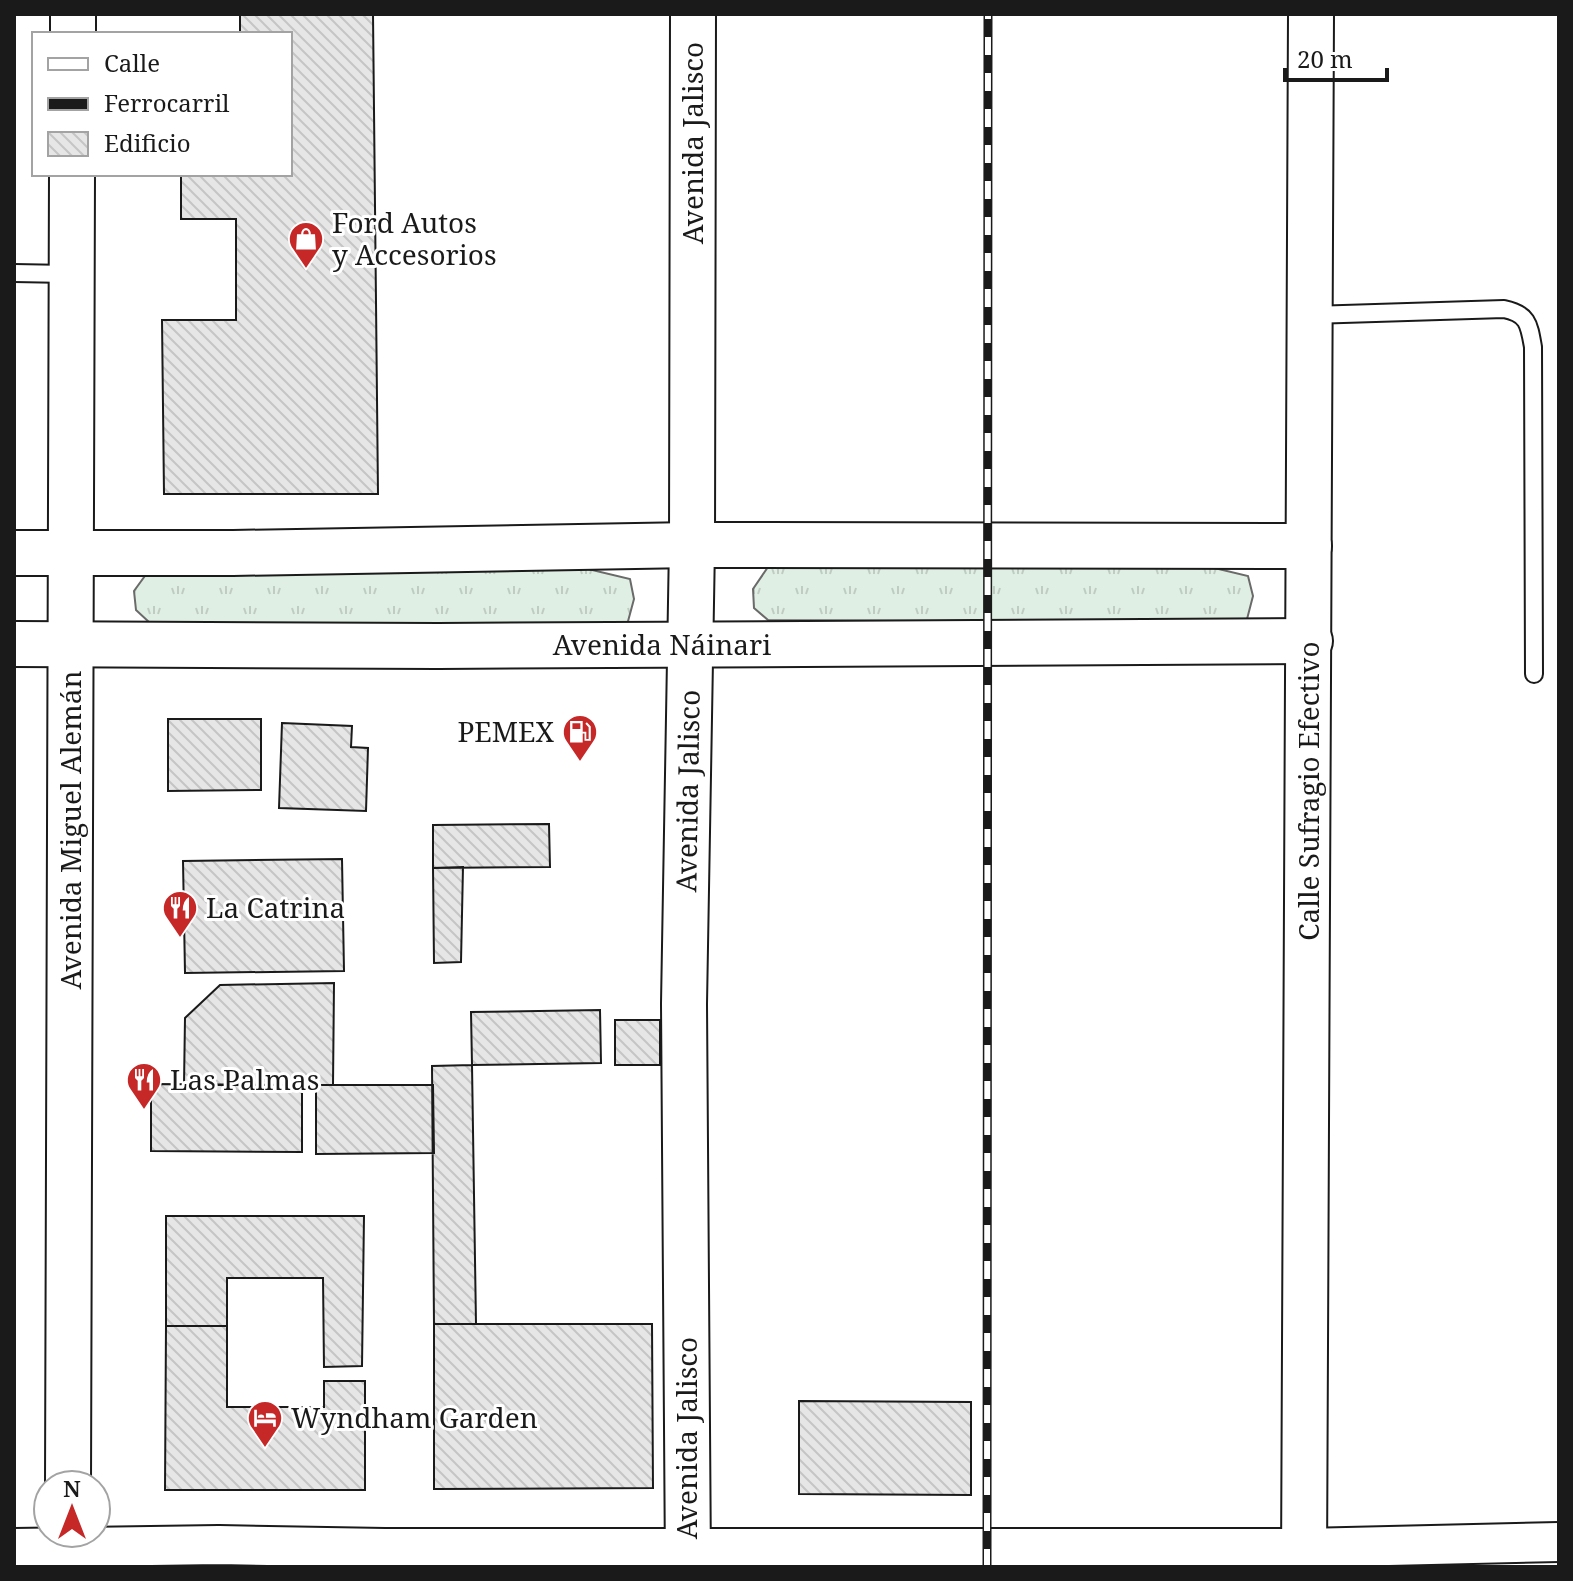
<svg xmlns="http://www.w3.org/2000/svg" width="1573" height="1581" font-family="'Noto Serif',serif">
<defs>
<pattern id="grass-tufts" width="24" height="20" patternUnits="userSpaceOnUse" patternTransform="scale(2)"><rect width="24" height="20" fill="#e0efe3"/><path d="M3 7l-1-3M5 7V3M7 7l1-3M15 17l-1-3M17 17v-4M19 17l1-3" fill="none" stroke="#c0ccc2"/></pattern>
<pattern id="building-back-hatch" width="6" height="6" patternUnits="userSpaceOnUse" patternTransform="scale(2)"><rect width="6" height="6" fill="#e6e6e6"/><path d="M-1 5l2 2M0 0l6 6M5-1l2 2" fill="none" stroke="#c5c5c5"/></pattern>
</defs>
<rect width="100%" height="100%" fill="#fff"/>
<!-- grass -->
<path fill="url(#grass-tufts)" stroke="#6a6a6a" stroke-width="2" d="M1206,566l42,10 5,20 -7,27 -478,-3 -14,-12 -1,-19 15,-22z
M150,569h438l42,10 4,20 -7,26 -477,-2 -14,-13 -2,-19z"/>
<!-- building -->
<path fill="url(#building-back-hatch)" stroke="#1a1a1a" stroke-width="2" d="M240,14h133l5,480h-214l-2,-174h74v-101h-55v-45h109v-140h-50z
M168,719h93v71l-93,1z
M282,723l70,3 -1,21 17,1 -2,63 -87,-3z
M549,824l1,43 -117,1v-43z
M342,859l2,112 -159,2 -2,-112z
M463,867l-2,95 -27,1 -1,-95z
M334,983l-1,102h-149l1,-67 35,-33z
M600,1010l1,53 -129,2 -1,-53z
M615,1020h45v45h-45z
M472,1065l4,259h-42l-2,-258z
M151,1084l151,1v67l-151,-1z
M316,1085h117l1,68 -118,1z
M166,1216h198l-2,150 -38,1 -1,-89h-96v48h-61z
M434,1324h218l1,164 -219,1z
M166,1326h61v81h97v-26h41v109h-200z
M799,1401l172,1v93l-172,-1z"/>
<g fill="none" stroke-linecap="round" stroke-linejoin="round">
<defs>
<path id="service" d="M14,273l54,1
M1311,315l193,-6c24,5 25,15 29,38l1,327"/>
<path id="tertiary" d="M14,1548l205,-3 166,3h919l255,-6"/>
<path id="secondary" d="M14,553h219l459,-8 617,1
M14,644l424,2 872,-5"/>
<path id="primary" d="M688,1567l-4,-563 8,-459 1,-531
M1304,1567l7,-1553"/>
<path id="trunk" d="M73,34v-20
M68,1485l4,-1311
M68,1567v-34"/>
</defs>
<!-- service casing -->
<use href="#service" stroke="#1a1a1a" stroke-width="20"/>
<!-- tertiary casing -->
<use href="#tertiary" stroke="#1a1a1a" stroke-width="42"/>
<!-- secondary casing -->
<use href="#secondary" stroke="#1a1a1a" stroke-width="48"/>
<!-- primary casing -->
<use href="#primary" stroke="#1a1a1a" stroke-width="48"/>
<!-- trunk casing -->
<use href="#trunk" stroke="#1a1a1a" stroke-width="48"/>
<!-- service -->
<use href="#service" stroke="#fff" stroke-width="16"/>
<!-- tertiary -->
<use href="#tertiary" stroke="#fff" stroke-width="38"/>
<!-- secondary -->
<use href="#secondary" stroke="#fff" stroke-width="44"/>
<!-- primary -->
<use href="#primary" stroke="#fff" stroke-width="44"/>
<!-- trunk -->
<use href="#trunk" stroke="#fff" stroke-width="44"/>
<defs>
<path id="rail" d="M987,1567l1,-1553"/>
</defs>
<!-- rail casing -->
<use href="#rail" stroke="#1a1a1a" stroke-width="9"/>
<!-- rail -->
<use href="#rail" stroke="#fff" stroke-width="6" stroke-dasharray="18" stroke-linecap="butt"/>
</g>
<!-- icons -->
<defs>
<symbol id="shop-pin" viewBox="-11 -11 22 30"><path d="M0 17L-7.5 6A9.5 9.5 0 1 1 7.5 6Z" fill="#c62828" stroke="#fff"/><path d="M-5-2.5h2.3a2.7 3.5 0 0 1 5.4 0H5L5.5 6h-11ZM-1.5-2.5h3a1.5 2.3 0 0 0-3 0Z" fill="#fff"/></symbol>
<symbol id="fuel-pin" viewBox="-11 -11 22 30"><path d="M0 17L-7.5 6A9.5 9.5 0 1 1 7.5 6Z" fill="#c62828" stroke="#fff"/><path d="M-5.5-6h7V0h2V4h1.3V-2.5L3-4.5l.8-.8L6-3V5H2.5V1h-1V6h-7ZM-4.2-4.7v3.2H.2V-4.7Z" fill="#fff"/></symbol>
<symbol id="restaurant-pin" viewBox="-11 -11 22 30"><path d="M0 17L-7.5 6A9.5 9.5 0 1 1 7.5 6Z" fill="#c62828" stroke="#fff"/><path d="M-5-6h1v4h1v-4h1v4h1v-4h1v5L-1.5 .5V6h-2V.5L-5-1ZM5-6V6H3V1.5H1.5Q1.5-4 5-6Z" fill="#fff"/></symbol>
<symbol id="hotel-pin" viewBox="-11 -11 22 30"><path d="M0 17L-7.5 6A9.5 9.5 0 1 1 7.5 6Z" fill="#c62828" stroke="#fff"/><path d="M-6-4.5h1.5V1H6V5H4.5V3h-9V5H-6ZM-4 0a1.8 1.8 0 1 1 3.6 0ZM.5 0V-2.5h3Q6-2.5 6 0Z" fill="#fff"/></symbol>
</defs>
<g fill-rule="evenodd">
<use href="#shop-pin" x="286" y="219" width="40" height="54"/>
<use href="#fuel-pin" x="560" y="712" width="40" height="54"/>
<use href="#restaurant-pin" x="160" y="888" width="40" height="54"/>
<use href="#restaurant-pin" x="124" y="1060" width="40" height="54"/>
<use href="#hotel-pin" x="245" y="1398" width="40" height="54"/>
</g>
<g text-anchor="middle" stroke-width="6" stroke-linejoin="round" paint-order="stroke">
<!-- street labels -->
<g font-size="28" fill="#1a1a1a" stroke="#fff">
<text transform="translate(693 143) rotate(-90)" y="10">Avenida Jalisco</text>
<text x="662" y="655">Avenida Náinari</text>
<text transform="translate(688 791) rotate(-89)" y="10">Avenida Jalisco</text>
<text transform="translate(1309 791) rotate(-90)" y="10">Calle Sufragio Efectivo</text>
<text transform="translate(71 830) rotate(-90)" y="10">Avenida Miguel Alemán</text>
<text transform="translate(687 1438) rotate(-90)" y="10">Avenida Jalisco</text>
</g>
<!-- poi labels -->
<g font-size="28" fill="#1a1a1a" stroke="#fff" text-anchor="start">
<text x="332" y="233">Ford Autos<tspan x="332" dy="32">y Accesorios</tspan></text>
<text x="554" y="742" text-anchor="end">PEMEX</text>
<text x="206" y="918">La Catrina</text>
<text x="170" y="1090">Las Palmas</text>
<text x="291" y="1428">Wyndham Garden</text>
</g>
</g>
<!-- border -->
<rect width="1573" height="1581" fill="none" stroke="#1a1a1a" stroke-width="32"/>
<!-- legend -->
<rect x="32" y="32" width="260" height="144" fill="#ffffff" stroke="#a3a3a3" stroke-width="2"/>
<rect x="48" y="58" width="40" height="12" fill="#ffffff" stroke="#a3a3a3" stroke-width="2"/>
<text x="104" y="72" font-size="24" fill="#1a1a1a">Calle</text>
<rect x="48" y="98" width="40" height="12" fill="#1a1a1a" stroke="#a3a3a3" stroke-width="2"/>
<text x="104" y="112" font-size="24" fill="#1a1a1a">Ferrocarril</text>
<rect x="48" y="132" width="40" height="24" fill="url(#building-back-hatch)" stroke="#a3a3a3" stroke-width="2"/>
<text x="104" y="152" font-size="24" fill="#1a1a1a">Edificio</text>
<!-- north arrow -->
<g transform="translate(72 1509)"><circle r="38" fill="#ffffff" stroke="#a3a3a3" stroke-width="2"/>
<path d="M0-6L14 30L0 20L-14 30Z" fill="#c62828"/>
<text y="-12" font-size="22" font-weight="bold" text-anchor="middle" fill="#1a1a1a">N</text>
</g>
<!-- scale -->
<path d="M1285 68v12h102v-12" fill="none" stroke="#1a1a1a" stroke-width="4"/>
<text x="1297" y="68" font-size="24" fill="#1a1a1a" stroke="#ffffff" stroke-width="6" paint-order="stroke">20 m</text>
</svg>
